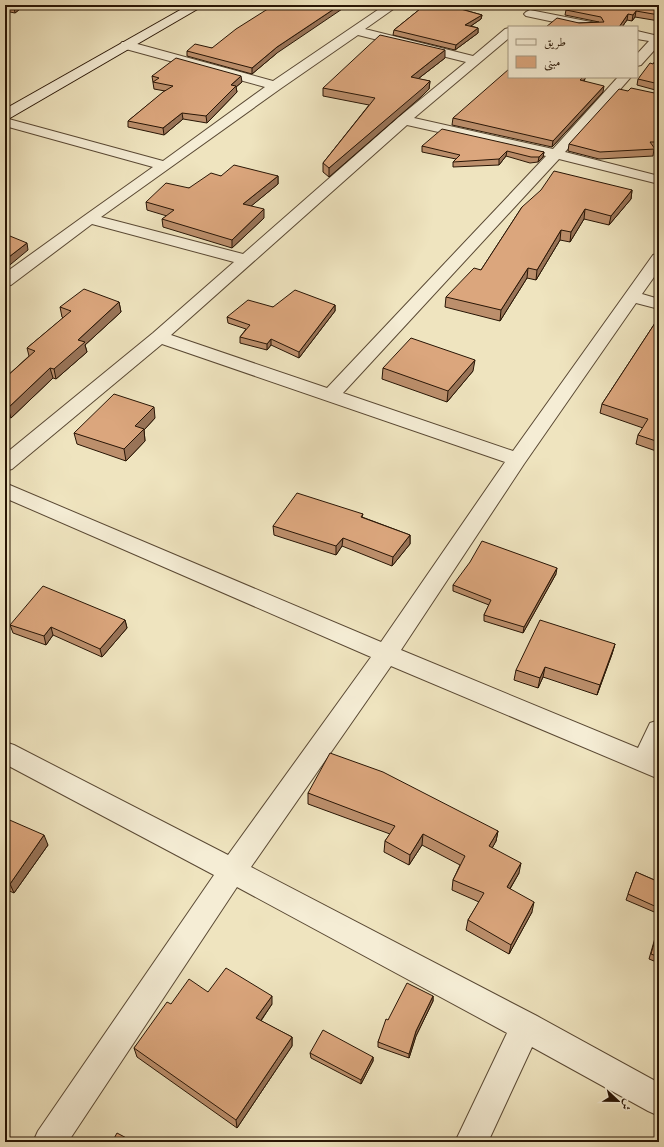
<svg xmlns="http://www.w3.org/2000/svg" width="664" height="1147" font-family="'Libre Caslon Text',Amiri,serif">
<rect width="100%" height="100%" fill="#efe4bf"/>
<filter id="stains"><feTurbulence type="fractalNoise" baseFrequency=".005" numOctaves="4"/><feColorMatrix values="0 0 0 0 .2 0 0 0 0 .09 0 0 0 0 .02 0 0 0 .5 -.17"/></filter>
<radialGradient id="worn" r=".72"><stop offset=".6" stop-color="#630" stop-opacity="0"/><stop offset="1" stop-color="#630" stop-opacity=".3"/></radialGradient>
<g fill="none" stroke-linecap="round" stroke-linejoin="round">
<defs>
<path id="street" d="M385,5h14l-34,24 108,27 32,-27 4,-1v10l-95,80 139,31 65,-72h13l-66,75 94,24v8l-100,-25 -216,234 170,58 140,-196 6,-2v17l-17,24 17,5v10l-23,-6 -112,161 -123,186 237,98 12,-25 9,-3v59l-268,-113 -140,201 286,149 122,67v33l-11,-5 -116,-64 -44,95h-33l52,-109 -270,-146 -169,255h-35l5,-11 176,-256 -209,-111v-22l9,3 214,110 143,-198 -366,-159v-15l376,159 124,-180 -343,-118 -150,125 -7,2v-17l148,-121 81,-71 -142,-38 -81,61 -6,1v-13l79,-57 69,-49 -148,-41v-8l158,43 102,-74 -143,-39 -2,-3 2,-3h8l143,39zM358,35l108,27 -67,55 -156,137 -142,-37 179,-128zM407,125l139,31 -219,232 -156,-53z
M530,10l66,13 4,1 2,3h-24l-52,-11 -2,-2 2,-2z
M637,31l17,4 5,-2v12l-18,20 -4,1v-12l12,-13 -12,-2z"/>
<path id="secondary" d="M189,5h14l-2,2 -191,111 -5,1v-10z"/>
</defs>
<!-- street casing -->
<use href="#street" stroke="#5a4934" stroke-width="2"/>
<!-- secondary casing -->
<use href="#secondary" stroke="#281505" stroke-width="2"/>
<!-- street -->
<use href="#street" fill="#f5edd5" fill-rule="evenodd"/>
<!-- secondary -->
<use href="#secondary" fill="#f5edd5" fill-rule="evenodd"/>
</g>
<!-- wall -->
<path fill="#bc8f6c" stroke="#281505" d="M5,5h20l-10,8 -10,-2z
M425,5h40l-4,4 21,6 -1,4 -10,7 7,2v5l-23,17 -62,-15 1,-5z
M659,5v16l-24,-4 -3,4 -5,-1 -5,7h-76l33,-4 20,-1 -34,-7 1,-5z
M212,48l65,5 -25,21 -65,-18v-5z
M659,56v35l-22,-6 1,-6 15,-15z
M445,58l-27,21 12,2 -1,8 -7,7 -93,81 -6,-5v-9l46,-58 -46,-9v-8z
M152,76l90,6 -6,5 1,5 -30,31 -24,-4 -19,16 -36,-8v-6l37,-30 -11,-2z
M509,77h77l-2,4 19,11 -51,55 -100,-22 1,-7z
M628,91l31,3v55h-5l-1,7 -54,3 -31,-8 1,-7z
M422,146l122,6 -1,5 -5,5 -8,1 -24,-7 -7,9 -46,2v-5l3,-3 -34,-7z
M221,176h57v8l-27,22 13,12 -32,30 -69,-21 -1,-8 5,-3 -20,-6 -1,-8 43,-14z
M632,190l-1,9 -22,26 -25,-6 -14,23 -10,-2 -24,40 -9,-2 -27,43 -55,-14 1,-10 35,-27 41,-63z
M119,302l2,10 -36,33 2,7 -31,27 -3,-1 -42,40 -6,-2v-38l24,-22 -2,-8 36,-30 -1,-1 -2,-10z
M335,305v6l-36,47 -28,-13 -4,5 -27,-7v-6l6,-8 -18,-6 -1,-6 46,-10z
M659,317v135l-23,-8 2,-9 5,-7 -43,-15 2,-9z
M383,368l90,3 -26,31 -65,-23z
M155,418l-11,12 1,11 -19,20 -49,-17 -3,-11z
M363,514l-1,3 48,18v9l-18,22 -50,-20 -6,9 -62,-20 -1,-9z
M556,574l-33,59 -39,-12v-6l5,-10 -36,-14v-6z
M125,620l2,8 -25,29 -49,-22 -7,10 -33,-12 -3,-8z
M615,644l-3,10 -15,41 -54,-18 -5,11 -24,-8 2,-10z
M308,793l190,38 -2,10 -4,7 27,25 -9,16 22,23 -23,42 -43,-24 2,-10 11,-18 -27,-12 1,-10 7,-15 -38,-20 -13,20 -25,-13 1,-11 5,-7 -82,-30z
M5,818l43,27 -34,48 -9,-4z
M636,872l23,10v32l-33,-14z
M659,924v39l-10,-4z
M208,992l64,12 -11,17 31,16v9l-55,82 -100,-71 -3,-9 37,-44z
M433,996v5l-17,35 -7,22 -31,-11v-5l10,-22z
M310,1053l63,4v4l-12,23 -50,-26z"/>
<!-- shaded-wall -->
<path fill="#997458" stroke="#281505" d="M18,5h7l-10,8 -1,-5z
M340,5h8l-71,48 -25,21v-6l25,-21z
M460,5h5l-8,8v-5z
M636,11l-1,6 -3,4 1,-6z
M628,14l-1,6 -5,7h-3z
M482,15l-1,4 -16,11v-5z
M478,28v5l-23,17 1,-5z
M445,50v8l-35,27 1,-8z
M241,76l1,6 -6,5 1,5 -30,31 -1,-7 25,-31z
M583,77h3l-6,9v-6z
M430,81l-1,8 -7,7 -93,81v-9z
M604,86l-1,6 -51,55 1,-6z
M182,113l1,6 -19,16 -1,-7z
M507,151l-1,5 -7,9v-6z
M544,152l-1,5 -5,5 1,-5z
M278,176v8l-34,28 -1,-8z
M632,190l-1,9 -22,26 2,-9z
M264,209v9l-32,30v-8z
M585,209l-1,10 -14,23 1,-10z
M561,230l-1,10 -24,40 1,-10z
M27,243l1,7 -23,19v-9z
M528,268l-1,10 -27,43 1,-11z
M119,302l2,10 -36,33 2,7 -31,27 -2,-10 24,-29z
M335,305v6l-36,47v-6z
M271,339v6l-4,5v-6z
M475,360l-2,11 -26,31 1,-11z
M50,368l3,10 -42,40 -3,-10z
M154,407l1,11 -11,12 1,11 -19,20 -2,-12 11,-23z
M410,535v9l-18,22 1,-9z
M343,538l-1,8 -6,9v-9z
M557,568l-1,6 -33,59 1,-6z
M125,620l2,8 -25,29 -2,-8z
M51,627l2,8 -7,10 -2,-9z
M615,644l-3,10 -15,41 3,-10z
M545,667l-2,10 -5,11 2,-10z
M498,831l-2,10 -9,16 2,-11z
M423,834l-1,11 -13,20 1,-10z
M44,835l4,10 -34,48 -4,-9z
M521,863l-2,10 -14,24 2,-10z
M534,902l-2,10 -23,42 2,-9z
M272,996v8l-15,22 -1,-8z
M433,996v5l-17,35 -7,22v-4l7,-23z
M292,1037v9l-55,82 -1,-8z
M373,1057v4l-12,23v-4z"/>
<!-- building -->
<path fill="#dba67d" stroke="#281505" d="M5,5h13l-4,3 -9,-1z
M274,5h66l-63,42 -25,21 -65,-17 8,-7 17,4 24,-19z
M425,5h35l-3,3 25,7 -17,10 13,3 -22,17 -62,-15z
M571,5h88v10l-23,-4 -3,4 -5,-1 -9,13h-73l11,-9 22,5 25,-1 -3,-5 -35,-7z
M380,35l65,15 -34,27 19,4 -7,7 -94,80 -6,-5 52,-65 -52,-10z
M659,56v28l-21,-5 12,-16 3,1z
M176,58l65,18 -10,9 5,1 -30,30 -24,-3 -19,15 -35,-7 35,-29 10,-6 -20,-4 6,-4 -7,-2z
M509,69v8h74l-3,3 24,6 -51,55 -100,-23z
M631,88l28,6v48h-9l5,7 -55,3 -31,-8 50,-55 9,2z
M442,129l102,23 -5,5h-8l-24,-6 -8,8 -46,3 7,-7 -38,-9z
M234,165l44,11 -35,28 21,5 -32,31 -70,-21 12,-9 -28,-8 20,-19 23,5 22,-15 10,3z
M554,171l78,19 -21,26 -26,-7 -14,23 -10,-2 -24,40 -9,-2 -27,42 -55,-13 28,-29 7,2 41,-63 19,-17z
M5,234l22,9 -22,17z
M84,289l35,13 -41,38 7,2 -31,27 -4,-1 -42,40 -3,-2v-28l30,-27 -8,-3 44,-37 -11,-4z
M295,290l40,15 -36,47 -28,-13 -4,5 -27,-7 10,-12 -23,-8 21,-17 25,7z
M659,317v125l-21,-7 10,-16 -46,-15z
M411,338l64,22 -27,31 -65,-23z
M114,394l40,13 -19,19 9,3 -20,20 -50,-16z
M297,493l66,21 -2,3 49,18 -17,22 -50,-19 -7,8 -63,-20z
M482,541l75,27 -33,59 -40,-12 7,-15 -38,-15 17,-23z
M43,586l82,34 -25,29 -49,-22 -7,9 -34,-11z
M540,620l75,24 -15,41 -55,-18 -5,11 -24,-8z
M330,753l53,19 115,59 -9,15 32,17 -14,24 27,15 -23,43 -43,-25 16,-27 -31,-13 12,-24 -42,-22 -13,21 -25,-14 10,-15 -87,-33z
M5,818l39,17 -34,49 -5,-3z
M636,872l23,10v26l-31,-14z
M659,926v31l-8,-3z
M226,968l46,28 -16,22 36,19 -56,83 -102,-72 33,-46 4,2 18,-25 19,13z
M407,983l26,13 -17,35 -7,23 -31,-12 8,-23 2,1z
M323,1030l50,27 -12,23 -51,-27z
M117,1133l17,9h-22z"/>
<!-- margin -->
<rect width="664" height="1147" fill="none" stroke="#efe4bf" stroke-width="20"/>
<rect x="6" y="6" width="652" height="1135" fill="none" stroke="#281505" stroke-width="2"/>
<rect x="10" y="10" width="644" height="1127" fill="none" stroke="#281505"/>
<!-- legend -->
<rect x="508" y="26" width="130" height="52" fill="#f5edd5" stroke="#a39782"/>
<rect x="516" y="39" width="20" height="6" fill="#f5edd5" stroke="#a39782"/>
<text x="544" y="46" font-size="12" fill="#281505">طريق</text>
<rect x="516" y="56" width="20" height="12" fill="#dba67d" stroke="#a39782"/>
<text x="544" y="66" font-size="12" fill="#281505">مبنى</text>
<!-- north arrow -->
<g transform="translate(618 1101) rotate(112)" stroke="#f5edd5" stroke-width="3" paint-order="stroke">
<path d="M0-3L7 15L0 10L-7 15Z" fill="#281505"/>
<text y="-6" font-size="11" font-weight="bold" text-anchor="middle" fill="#281505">ش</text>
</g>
<rect width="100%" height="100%" filter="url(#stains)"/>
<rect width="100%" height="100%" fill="url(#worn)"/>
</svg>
